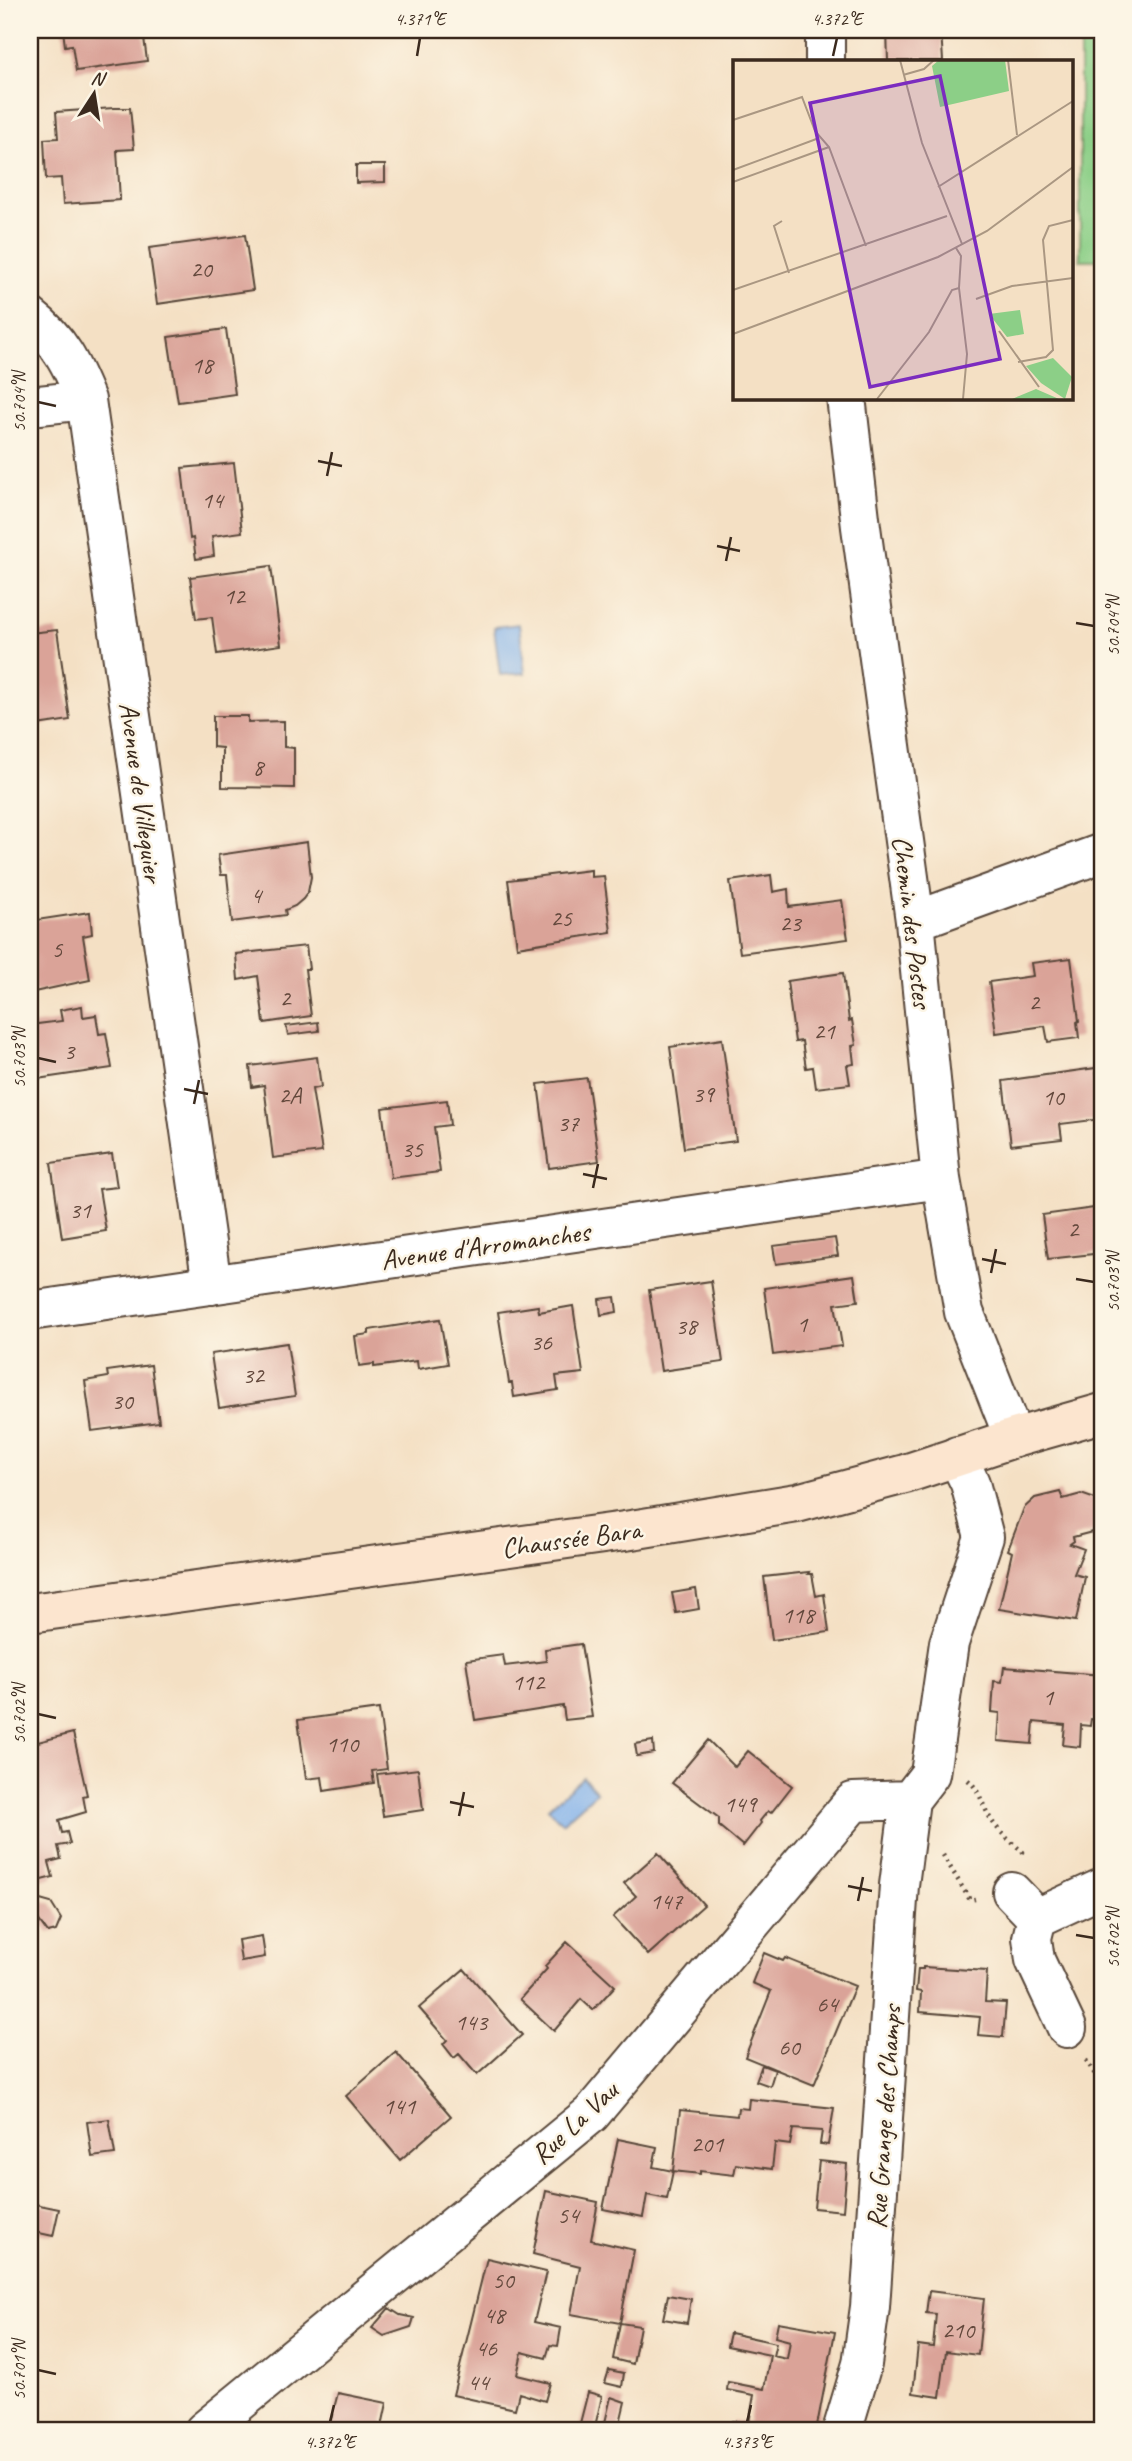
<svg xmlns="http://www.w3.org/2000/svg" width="1132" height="2461" font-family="Caveat,sans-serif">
<rect width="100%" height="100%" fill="#fcf5e5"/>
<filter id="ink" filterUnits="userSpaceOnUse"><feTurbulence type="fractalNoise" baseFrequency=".0143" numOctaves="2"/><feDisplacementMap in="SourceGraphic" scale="14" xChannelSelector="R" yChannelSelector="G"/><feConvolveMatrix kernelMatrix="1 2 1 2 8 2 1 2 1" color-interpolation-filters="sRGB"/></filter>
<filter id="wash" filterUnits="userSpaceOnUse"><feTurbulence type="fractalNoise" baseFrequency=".00686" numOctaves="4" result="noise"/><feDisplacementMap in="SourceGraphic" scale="28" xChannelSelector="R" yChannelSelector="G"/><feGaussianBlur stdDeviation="1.57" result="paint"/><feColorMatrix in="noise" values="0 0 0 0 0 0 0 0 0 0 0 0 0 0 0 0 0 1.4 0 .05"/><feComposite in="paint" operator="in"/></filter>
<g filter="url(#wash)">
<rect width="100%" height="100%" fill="#f4e0c4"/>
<!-- green -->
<path fill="#8ccf87" stroke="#647c52" stroke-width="2" d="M1080,30h22v230h-22z"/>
<!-- water -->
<path fill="#80b0eb" stroke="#5e6d84" stroke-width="2" d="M519,624l6,49 -25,2 -6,-48z
M583,1777l14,15 -35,31 -14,-15z"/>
<g id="blocks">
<!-- building -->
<path fill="#daa398" d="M63,30h80l4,31 -71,10 -4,-26 -7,1z
M887,30h54l2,31h-55z
M114,108h16l4,41 -17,1 3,50 -57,4 -2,-26 -15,1 -2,-40 14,-1 -2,-26z
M356,165h29v17l-29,1z
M245,235l8,55 -96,14 -8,-56z
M226,329l9,65 -57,8 -10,-65z
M234,463l8,69 -30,4 2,20 -18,3 -3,-21 -3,1 -8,-71z
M30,489l6,36 -6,1z
M271,566l10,79 -64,9 -5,-37 -16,2 -6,-42z
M57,630l13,90 -40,6v-93z
M213,716h35v6l36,-1v26l10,1v40l-72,-1v-39l-9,-1z
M307,842l4,35 -3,15 -5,7 -8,7 -10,4 1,5 -54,7 -5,-47h-6l-3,-20z
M591,870v7l13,-1 7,56 -94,15 -9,-67z
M771,875l2,17 15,-3 1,18 53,-7 6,39 -108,14 -10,-72z
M90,912l2,22 -9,2 7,44 -56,12 -4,-31v-40z
M306,946l3,23h-4l6,47 -47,7 -6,-47 -20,4 -2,-26z
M1071,958l8,63 -2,1 2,16 -31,4 -3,-16 -49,7 -7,-51 44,-6 -2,-13z
M843,973l6,48 3,-1 4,25 -4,1 2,18 -7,1 3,19 -34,4 -3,-21 -7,1 -4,-27 -7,1 -8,-61z
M82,1006l1,11 13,-2 3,19 7,-1 6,35 -82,12v-55l32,-4 -2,-11z
M318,1022l1,9 -31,4 -2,-9z
M722,1039l14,102 -52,7 -14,-101z
M317,1057l4,30 -9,2 10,63 -49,6 -9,-73 -12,2 -2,-21z
M1096,1068l6,51 -42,5 2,15 -51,6 -8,-64z
M587,1078l12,83 -50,7 -11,-84z
M447,1100l3,25 -16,2 6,45 -49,6 -9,-70z
M112,1154l5,33 -18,2 7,42 -44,7 -11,-75z
M1102,1207v46l-54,6 -6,-44z
M835,1238l3,18 -62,8 -3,-18z
M854,1275l4,26 -23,3 7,42 -69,9 -9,-67z
M711,1281l12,81 -62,9 -12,-81z
M615,1297l2,15 -16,3 -2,-16z
M538,1306l1,6 34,-6 10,67 -27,3 2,14 -44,7 -2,-14h-3l-11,-71z
M440,1319l8,45 -30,5 -1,-8 -43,6v-3l-15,2 -4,-30 14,-2v-4z
M287,1343l8,53 -76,12 -8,-54z
M151,1365l8,57 -67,9 -7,-50 23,-4 -1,-6z
M1060,1492l3,7 18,-5 20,7 1,3v17l-10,11 -19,5 1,4 -4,3 14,5 -10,25 11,3 -9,44 -77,-12 13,-57 -4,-2 16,-42 11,-10z
M809,1572l-1,2h4l4,22 8,-2 5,38 -57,8 -8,-63z
M696,1589l3,20 -23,4 -4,-20z
M581,1644l11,73 -27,3 -2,-14 -88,14 -9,-60 37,-5 2,11 41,-5 -1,-12z
M1004,1667l98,8v45l-11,-1 -1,7 -9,-1 -1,22 -17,-2 2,-20 -31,-3 -2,22 -34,-3 2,-28 -8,-1 2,-31 8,1z
M379,1709l8,60 -15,2 2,12 -50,8 -2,-14 -16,2 -8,-59z
M73,1733l14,62 -4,1 3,16 -27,8 3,13 5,-1 3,12 -12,2 3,13 -12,3 4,15 -23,6v-139z
M708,1740l27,27 13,-16 44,35 -21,27 -3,-2 -8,10 1,2 -18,23 -24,-20v-8l-47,-35z
M653,1741l1,12 -17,3 -2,-12z
M418,1769l5,41 -40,6 -6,-42z
M658,1853l46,52 -56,50 -35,-38 23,-21 -12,-13z
M33,1898l18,5 10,16 -5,12 -8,2 -18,-25v-7z
M262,1936l3,21 -24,4 -3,-21z
M567,1942l48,44 -22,24 -12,-11 -27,32 -34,-32 27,-30 -2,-3z
M764,1953l19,8 2,-3 70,28 -41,99 -69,-28 26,-66 -19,-8z
M923,1967l64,4 -2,31 21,1 -3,34 -25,-2 2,-18 -60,-5 1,-20 -5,-1 2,-22h5z
M464,1969l58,66 -45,40 -18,-21 -5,4 -11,-14 4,-4 -28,-32z
M396,2052l55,64 -51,44 -54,-64z
M762,2065l13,5 -5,16 -14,-5z
M749,2099l85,9 -6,37 -8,-1 2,-13 -29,-2 -3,16 -15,-2 -3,26 -36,-5 -2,11 -34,-4v3l-27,-3 7,-61 57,6 1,-8 10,1z
M109,2119l6,35 -23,3 -5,-35z
M618,2139l39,8 -4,20 20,4 -6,28 -20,-4 -4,22 -40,-8z
M819,2161l28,3 -4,47 -29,-3z
M546,2191l52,11 -7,38 43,10 -14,73 20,3 -7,38 -20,-5 7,-36 -49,-9 9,-48 -47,-12z
M30,2203l29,6 -6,27 -23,-5z
M487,2258l59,14 -12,50 27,6 -3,18 -8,-1 -4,13 -24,-6 -5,23 33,8 -5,18 -26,-8 -4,16 -62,-14z
M929,2291l55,7 -6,57 -32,-4 -6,46 -27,-4 5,-48 15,2 3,-33 -10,-1z
M668,2295l23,4 -4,24 -24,-4z
M389,2308l11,7 14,3 -3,9 -27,9 -12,-8z
M778,2322l57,10 -19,99h-85l2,-10 16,2 5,-28 -27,-5 1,-8 36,7 6,-34 -43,-9 3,-13 46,10 -3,13 14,3 3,-18 -15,-4z
M609,2370l15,3 -2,14 -17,-4z
M588,2392l14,4 -8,35h-16z
M338,2393l49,10 -6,28h-53z
M611,2397l14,5 -7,29h-15z"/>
</g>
</g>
<g filter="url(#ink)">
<use href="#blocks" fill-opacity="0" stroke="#574537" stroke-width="2"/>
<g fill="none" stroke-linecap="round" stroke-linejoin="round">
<defs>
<path id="minor" d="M825,30v31
M30,317c30,23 42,49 56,83l126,885
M846,397l15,130 54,394 26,258 23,133 50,126
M30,406l56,-6
M915,921l187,-68
M30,1311l911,-132
M1012,1892l25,26
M1037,1918l-5,20 3,22 32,68
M1037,1918l65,-30
M204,2431l387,-317 262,-312 57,-2
M842,2431l20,-67 8,-57 29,-422 11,-85 20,-26 19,-131 35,-106 -14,-54 -13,-27"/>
<path id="secondary" d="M30,1613l595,-82 172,-28 108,-29 109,-36 88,-25"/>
</defs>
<!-- minor casing -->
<use href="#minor" stroke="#574537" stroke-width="42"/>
<!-- secondary casing -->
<use href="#secondary" stroke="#574537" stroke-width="42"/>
<!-- path -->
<path stroke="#574537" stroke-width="4.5" stroke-dasharray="2 5" stroke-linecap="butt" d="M968,1780c11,9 13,21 20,34 8,16 21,26 35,38l-1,3
M943,1855l27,45 5,-1
M1086,2060l16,26"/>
<!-- minor -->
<use href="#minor" stroke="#fff" stroke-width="38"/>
<!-- secondary -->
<use href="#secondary" stroke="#fce5cf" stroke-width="38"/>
</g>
</g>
<!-- ticks -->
<path fill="none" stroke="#3b2a1e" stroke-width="2.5" d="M417,56l3,-18M833,56l4,-18M38,402l18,4M318,461l24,5M327,476l5,-24M717,546l23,5M726,561l5,-24M1076,623l18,3M38,1058l18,4M184,1089l24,5M194,1104l5,-24M583,1174l24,5M593,1188l5,-24M982,1259l24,5M991,1273l5,-24M1076,1279l18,3M38,1714l18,4M450,1802l24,5M459,1816l5,-24M848,1886l24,5M858,1901l5,-24M1076,1935l18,3M38,2370l18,4M330,2422l4,-17M747,2422l4,-17"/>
<g text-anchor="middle" stroke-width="5" stroke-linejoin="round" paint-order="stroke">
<!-- number labels -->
<g font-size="24" fill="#63483c">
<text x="201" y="277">20</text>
<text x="202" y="373">18</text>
<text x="212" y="508">14</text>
<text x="234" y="604">12</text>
<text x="258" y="775">8</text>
<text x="256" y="903">4</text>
<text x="561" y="926">25</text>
<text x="790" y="931">23</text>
<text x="57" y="957">5</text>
<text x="285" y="1006">2</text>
<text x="1034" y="1010">2</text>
<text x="824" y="1039">21</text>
<text x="69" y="1059">3</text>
<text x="703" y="1102">39</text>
<text x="290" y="1103">2A</text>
<text x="1053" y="1105">10</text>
<text x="568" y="1131">37</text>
<text x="412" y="1157">35</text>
<text x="80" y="1218">31</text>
<text x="1073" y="1237">2</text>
<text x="802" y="1332">1</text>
<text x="686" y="1334">38</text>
<text x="541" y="1350">36</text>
<text x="253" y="1383">32</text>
<text x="122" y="1409">30</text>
<text x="798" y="1623">118</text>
<text x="528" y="1690">112</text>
<text x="1048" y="1705">1</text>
<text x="342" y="1752">110</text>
<text x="740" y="1812">149</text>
<text x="666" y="1909">147</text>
<text x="827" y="2012">64</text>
<text x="471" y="2030">143</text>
<text x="789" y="2055">60</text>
<text x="399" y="2114">141</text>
<text x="707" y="2152">201</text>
<text x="568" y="2223">54</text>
<text x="503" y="2288">50</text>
<text x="494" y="2323">48</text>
<text x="958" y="2338">210</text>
<text x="486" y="2356">46</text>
<text x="478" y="2390">44</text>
</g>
<!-- street labels -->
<g font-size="28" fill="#3b2a1e" stroke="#fcf5e5">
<text transform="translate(142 792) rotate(82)" y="10">Avenue de Villequier</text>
<text transform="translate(913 922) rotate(83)" y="10">Chemin des Postes</text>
<text transform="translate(485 1245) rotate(-8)" y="10">Avenue d'Arromanches</text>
<text transform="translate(571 1538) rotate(-8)" y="10">Chaussée Bara</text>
<text transform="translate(883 2117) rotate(-86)" y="10">Rue Grange des Champs</text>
<text transform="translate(574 2122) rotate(-43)" y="10">Rue La Vau</text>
</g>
</g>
<!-- overview -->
<g transform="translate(733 60)">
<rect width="340" height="340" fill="#f4e0c4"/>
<path d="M206,0h66l4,31 -69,16 -8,-41zM287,250l4,24 -17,3 -18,-23zM320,298l19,19 -7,22 -24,-16 -15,-17zM303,329l23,10h-47z" fill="#8ccf87"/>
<path fill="none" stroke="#aa9782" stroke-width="2" d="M167,0l22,83 40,101M275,0l9,75M170,15l21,-6 10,-9M0,60l69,-23 13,34 14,16 37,99M0,110l86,-32M0,122l96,-35M205,127l135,-86M49,161l-8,5 15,47M223,188l5,8 -2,32 8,66 -4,45M0,230l214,-74M243,239l36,-13 61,-8M266,271l40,56M0,274l205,-77 49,-26 86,-64M285,302l28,-5 7,-7 -10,-110 6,-14 24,-6M144,339l52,-67 23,-42 7,-2"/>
<path fill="#7b2cbf" fill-opacity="0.15" stroke="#7b2cbf" stroke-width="3.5" d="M207,16l60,283 -130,28 -60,-284z"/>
<rect width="340" height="340" fill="none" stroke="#3b2a1e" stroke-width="3.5"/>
</g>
<!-- margin -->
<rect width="1132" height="2461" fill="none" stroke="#fcf5e5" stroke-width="77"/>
<!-- north arrow -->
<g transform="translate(94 94) rotate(12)" stroke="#fcf5e5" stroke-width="5" paint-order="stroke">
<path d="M0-5L12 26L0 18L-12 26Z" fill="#3b2a1e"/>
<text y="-10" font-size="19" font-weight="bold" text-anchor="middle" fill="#3b2a1e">N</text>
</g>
<rect x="38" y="38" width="1056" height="2384" fill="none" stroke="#3b2a1e" stroke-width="2.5"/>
<g font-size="18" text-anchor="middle" fill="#3b2a1e">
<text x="420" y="25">4.371°E</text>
<text x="837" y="25">4.372°E</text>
<text transform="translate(19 402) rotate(-90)" y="6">50.704°N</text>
<text transform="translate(1113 626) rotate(-90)" y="6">50.704°N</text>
<text transform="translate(19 1058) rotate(-90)" y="6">50.703°N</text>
<text transform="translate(1113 1282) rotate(-90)" y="6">50.703°N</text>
<text transform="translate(19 1714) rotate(-90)" y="6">50.702°N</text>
<text transform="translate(1113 1938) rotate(-90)" y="6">50.702°N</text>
<text transform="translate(19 2370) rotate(-90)" y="6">50.701°N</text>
<text x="330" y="2448">4.372°E</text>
<text x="747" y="2448">4.373°E</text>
</g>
</svg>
